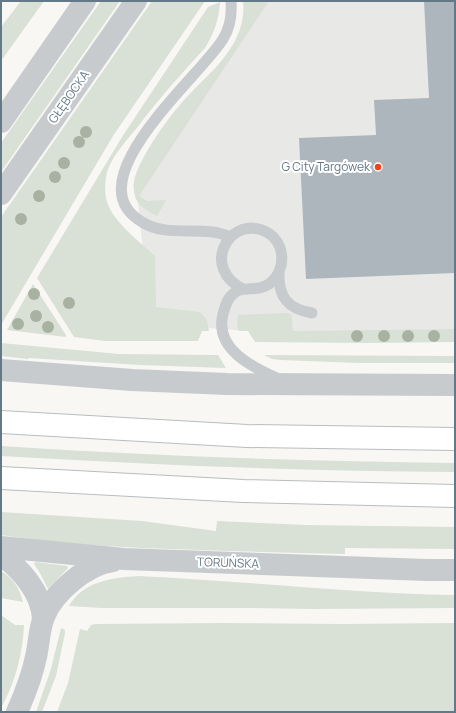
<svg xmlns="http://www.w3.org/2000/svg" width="456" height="713" font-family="Manrope,sans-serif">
<rect width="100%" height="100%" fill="#f8f7f4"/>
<!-- built -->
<path fill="#e8e9e7" d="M267,1h188v335l-193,-4 -111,-8 -14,-130z"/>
<!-- green -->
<path fill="#d9e0d5" d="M21,1h23l-43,60v-34z
M101,1h19l-119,171v-29z
M152,1h53l-92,135 -112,189v-108z
M243,1h26l-130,195 8,5 19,-1 -9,16c-7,-4 -17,-8 -21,-17 -2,-5 -3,-12 -2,-18 5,-23 35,-65 51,-82 14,-16 31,-29 43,-47 11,-15 17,-33 15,-51z
M220,2c-1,18 -6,31 -15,46 -24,26 -48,53 -69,81 -10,12 -22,25 -28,40 -3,9 -4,23 -1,33 7,21 32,39 48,54l1,51 44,5 7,8 2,11h-7l-4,10h-93l-31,-4 -37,-59 85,-141 86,-130z
M33,284l33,51v2l-59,-7z
M287,313l4,1 1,4 1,13 162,-2v13l-88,1 -112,-1 -7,-11h-9l-2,-6 1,-10z
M1,343l118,11 99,1 8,13 -86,-3 -111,-7 -1,1 -27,-3z
M264,355l191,1v7h-96l-78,-3 -9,-1z
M1,446c151,10 302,15 454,17v9c-152,-1 -303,-7 -454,-16z
M1,512l141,9 74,10 1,-10 90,4 148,2v22l-110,-1v6c-58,-1 -116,-3 -174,-5 -57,-2 -114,-5 -170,-14z
M35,562l32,4 1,2 -20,21 -8,-16 -6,-9z
M1,571c12,7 19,18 22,31l-22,-4z
M138,576c106,5 211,17 317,19v13l-143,1 -58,-1h-152l-33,-2c15,-25 42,-28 69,-30z
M1,615l14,10h9c-1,28 -9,58 -23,83z
M222,623l120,1 113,-1v89h-398l11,-29 12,-54 7,2 4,-6 4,-1z
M61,628l4,2v3l-9,43 -14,36h-6l15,-43z"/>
<!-- building -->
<path fill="#adb6bc" d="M424,1h31v272l-149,6 -7,-141 77,-3 -2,-35 55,-2z"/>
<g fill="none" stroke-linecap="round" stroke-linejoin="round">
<defs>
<path id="motorway" d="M1,422l246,14 208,3
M1,478l242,13 212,5"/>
</defs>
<!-- motorway casing -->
<use href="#motorway" stroke="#b9bdc0" stroke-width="24"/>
<!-- service -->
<path stroke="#c7cbce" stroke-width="11" d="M230,237c-26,-13 -61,2 -88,-15 -70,-41 59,-146 81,-183 7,-11 9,-25 8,-38
M279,272c-1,25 9,37 33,41
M243,289c-42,-21 -15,-71 19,-59 24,9 26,40 7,54 -12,9 -27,0 -37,11 -5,4 -7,12 -9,19 -9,35 29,53 56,65"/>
<!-- tertiary -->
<path stroke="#c7cbce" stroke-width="22" d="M1,122l84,-121
M1,194l135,-193
M1,370l131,10 95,4 228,1
M1,547l123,12 302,11h29
M1,555c20,14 41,38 42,64
M17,712c8,-18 15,-36 19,-55 3,-13 3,-28 8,-40 9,-24 43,-53 69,-56"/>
<!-- motorway -->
<use href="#motorway" stroke="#fff" stroke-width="22"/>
</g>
<!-- trees -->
<g fill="#a8b2a2">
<circle cx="86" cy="132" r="6"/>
<circle cx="79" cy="142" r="6"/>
<circle cx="64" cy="163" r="6"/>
<circle cx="55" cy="177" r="6"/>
<circle cx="39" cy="196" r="6"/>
<circle cx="21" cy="219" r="6"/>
<circle cx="34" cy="294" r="6"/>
<circle cx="69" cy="303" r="6"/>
<circle cx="36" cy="316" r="6"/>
<circle cx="18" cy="324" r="6"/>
<circle cx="48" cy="327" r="6"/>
<circle cx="357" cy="336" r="6"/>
<circle cx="384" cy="336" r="6"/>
<circle cx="408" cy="336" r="6"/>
<circle cx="434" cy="336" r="6"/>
</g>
<!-- markers -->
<circle fill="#f24219" stroke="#fff" stroke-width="1.5" cx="378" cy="167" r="4"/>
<g text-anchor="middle" stroke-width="4" stroke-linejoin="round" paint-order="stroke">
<!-- street labels -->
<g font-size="12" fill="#647988" stroke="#fff">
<text transform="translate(69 97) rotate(-55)" y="4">GŁĘBOCKA</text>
<text transform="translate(228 563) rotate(2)" y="4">TORUŃSKA</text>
</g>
<!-- poi labels -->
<g font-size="12" fill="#647988" stroke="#fff" text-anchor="end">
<text x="370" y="171">G City Targówek</text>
</g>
</g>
<!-- border -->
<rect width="456" height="713" fill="none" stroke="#647988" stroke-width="4"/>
</svg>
